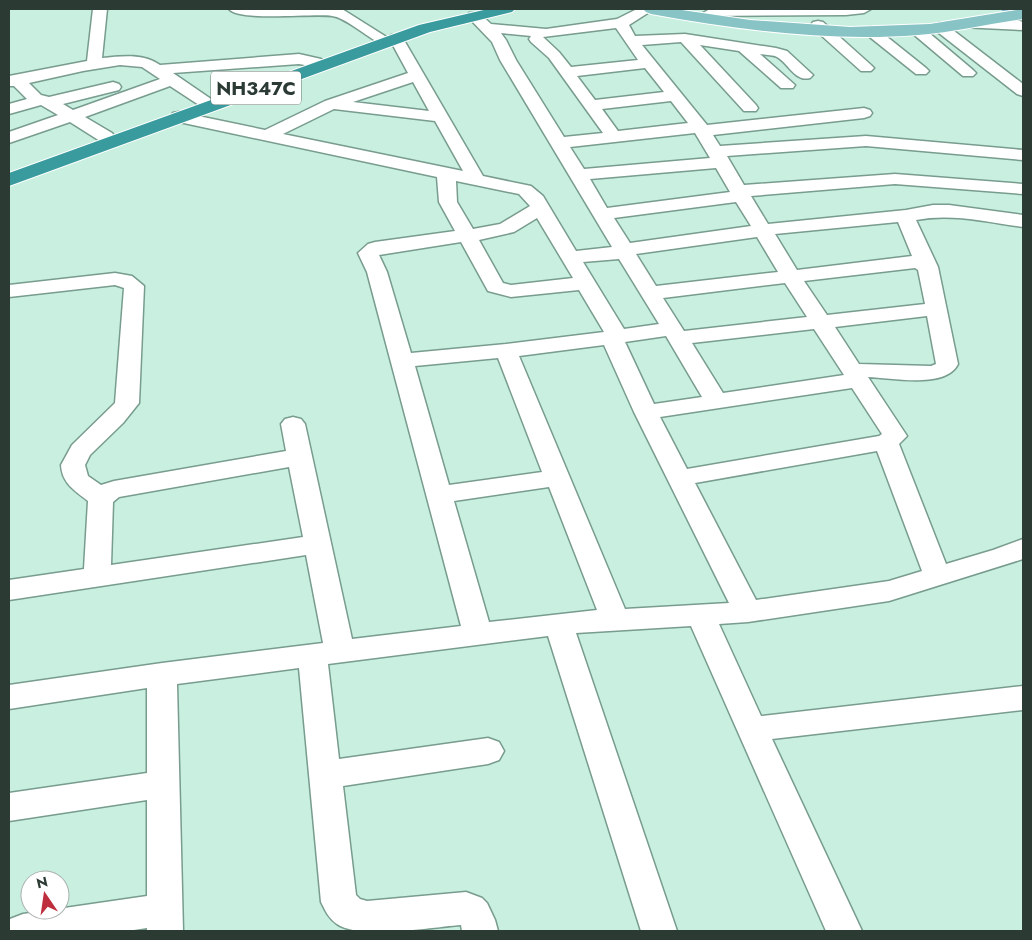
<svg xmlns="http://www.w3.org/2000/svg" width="1032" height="940" font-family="Jost,sans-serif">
<rect width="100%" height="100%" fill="#c8efdf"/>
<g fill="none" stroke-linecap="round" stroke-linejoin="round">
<!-- stream -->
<path stroke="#80b5cd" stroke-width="4" d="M1003,9l20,8"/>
<defs>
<path id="minor" d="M93,9h14l-5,49c20,-2 41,-5 58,7l139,-11 22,5 3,3 -3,3 -5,2 -17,-3 -126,9 38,26 2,3 -2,3h-12l-29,-19 -85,31 27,16 3,4 -3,4h-12l-30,-19 -61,21v-11l49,-17 -17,-10 -32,9v-10l18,-5 -13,-13h-5v-10l78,-15zM120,65l22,2 18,12 -87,31 -10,-6 56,-14 2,-3 -2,-3 -6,-2 -64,15 -8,-2 -12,-12 54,-12z
M229,9h113l46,29 -2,3h-10c-11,-6 -32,-24 -44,-25 -18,-3 -93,6 -103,-7z
M637,9h17l-25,16 6,11 50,-2 91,14 11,3 26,24 -3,3c-15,4 -21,-14 -33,-21 -4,-2 -12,-2 -17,-3l35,31 -2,3h-12l-42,-37 -39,-6 56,60 2,3 -2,3h-12l-63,-69 -39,3 65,80 157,-17 6,2 2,3 -2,3 -6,2 -151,17 7,11 146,-10 157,14v10l-157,-14 -139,10 17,29 151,-11 128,10v10l-128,-10 -144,12 17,28 138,-14 27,-5h16l74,10v12c-36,-5 -72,-14 -107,-7l22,47 20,97c-12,25 -66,14 -90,13l39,59 -8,8 47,120 47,-14 30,-11v20l-134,42 -141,21 -29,2 42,92 262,-30v24l-251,29 90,192h-36l-135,-305 -115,7 101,298h-36l-93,-295 -220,28 11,95 149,-21 11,4 5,9 -5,9 -11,4 -145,22 13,109 4,4 7,2 99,-9 16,6 5,5 8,17 3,11h-36l-1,-6c-28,2 -102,15 -124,-1 -8,-5 -12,-14 -16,-22l-22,-234 -122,16 6,247h-36v-3l-20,3h-118l1,-12 13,-5 124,-18v-96l-138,21v-28l138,-20v-85l-138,21v-24l153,-22 161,-20 -17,-88 -297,45v-20l75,-11 4,-68c-14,-11 -26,-18 -27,-36l11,-20 43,-42 9,-115 -9,-3 -106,12v-12l106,-12 17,3 12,10 -5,117 -16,20 -33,32 -5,10 3,11 13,9 13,-4 172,-30 -5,-27 4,-5 8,-2 8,2 4,5 47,215 109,-13 -94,-354 -9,-19 10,-9 7,-2 80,-11 -16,-29 -2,-25 -258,-55 -6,-1 -2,-4 2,-4 6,-1 86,18 60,-29 83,-28 -19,-35 2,-3h10l82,141 48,10 12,10 33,55 36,-4 -112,-187 -8,-18 -25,-26 2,-3h10l12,11 55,5 71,-10zM616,28l22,32 -67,7 -12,-15 -16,-15zM501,33l30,3 -2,3 2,3 18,16 54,75 -39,4 -48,-77 -10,-20zM645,68l19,24 -69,8 -18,-24zM413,82l16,29 -76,-9zM671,101l17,22 -70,8 -16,-22zM334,109l101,12 28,50 -180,-37zM695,133l15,25 -126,11 -14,-22zM716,168l14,24 -123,16 -17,-29zM456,181l63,13 11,12 -30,18 -27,5 -16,-27zM736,202l15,24 -121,17 -16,-25zM537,218l36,60 -62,7 -8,-2 -24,-43 35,-8zM898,222l14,34 -115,14 -22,-36zM757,237l21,35 -122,14 -20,-32zM461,242l27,49 23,6 68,-7 25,42 -98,12 -95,9 -24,-81 -8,-17zM619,259l40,65 -35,5 -41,-67zM915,268l3,2 7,34 -98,11 -23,-34zM785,283l22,34 -123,14 -21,-33zM927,316l9,48 -5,2 -72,-2 -24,-37zM814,329l30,46 -121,18 -31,-50zM666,336l36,61 -48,7 -29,-62zM604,345l30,67 95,191 -104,6 -106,-253zM498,358l44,114 -93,13 -34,-119zM852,388l30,46 -3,2 -192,33 -27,-52zM877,451l45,120 -33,10 -133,19 -61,-117zM289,467l14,70 -192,28 2,-63 6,-5zM549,487l48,123 -108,12 -35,-121z
M710,9h161l-7,4 -18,2 -141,1 -2,-3z
M966,20h50l7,2v8l-62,-3 -2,-3 2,-3z
M818,21l5,1 48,43 3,3 -3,3h-10l-48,-43 -2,-3 2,-3z
M940,23l5,1 78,60v12l-6,-2 -82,-64 -2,-3 2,-3z
M917,26l5,1 51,43 3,3 -3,3h-10l-51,-43 -2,-3 2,-3z
M871,27l5,1 50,40 3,3 -3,3h-10l-50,-40 -2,-3 2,-3z"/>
<path id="major" d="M643,9h32l75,11 100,7 80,-3 93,-15v10c-35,5 -69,13 -105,16 -89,7 -179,-5 -267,-21l-5,-2z"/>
<path id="highway" d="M488,9h27l-3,3 -82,20 -421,154v-13l410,-148z"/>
</defs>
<!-- minor casing -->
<use href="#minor" stroke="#789c8e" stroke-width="3"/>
<!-- major casing -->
<use href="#major" stroke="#fff" stroke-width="2"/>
<!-- highway casing -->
<use href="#highway" stroke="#fff" stroke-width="2"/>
<!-- minor -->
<use href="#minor" fill="#fff" fill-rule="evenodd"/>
<!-- major -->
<use href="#major" fill="#88c3c5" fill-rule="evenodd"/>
<!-- highway -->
<use href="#highway" fill="#399b9e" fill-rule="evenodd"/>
</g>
<g text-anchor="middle" stroke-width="4.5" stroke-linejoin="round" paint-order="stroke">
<!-- shield labels -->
<rect fill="#fff" stroke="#6b7671" stroke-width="1" x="211" y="71.5" width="90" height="33" rx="4"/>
<g font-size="19" font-weight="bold" fill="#2b3b34">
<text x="256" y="95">NH347C</text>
</g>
</g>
<!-- border -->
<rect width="1032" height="940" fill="none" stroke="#2b3b34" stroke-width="20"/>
<!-- north arrow -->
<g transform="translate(45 895) rotate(347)"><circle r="24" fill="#ffffff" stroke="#aab1ae"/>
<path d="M0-4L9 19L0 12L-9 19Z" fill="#be2e3c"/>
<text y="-8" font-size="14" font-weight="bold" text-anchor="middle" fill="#2b3b34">N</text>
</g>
</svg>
